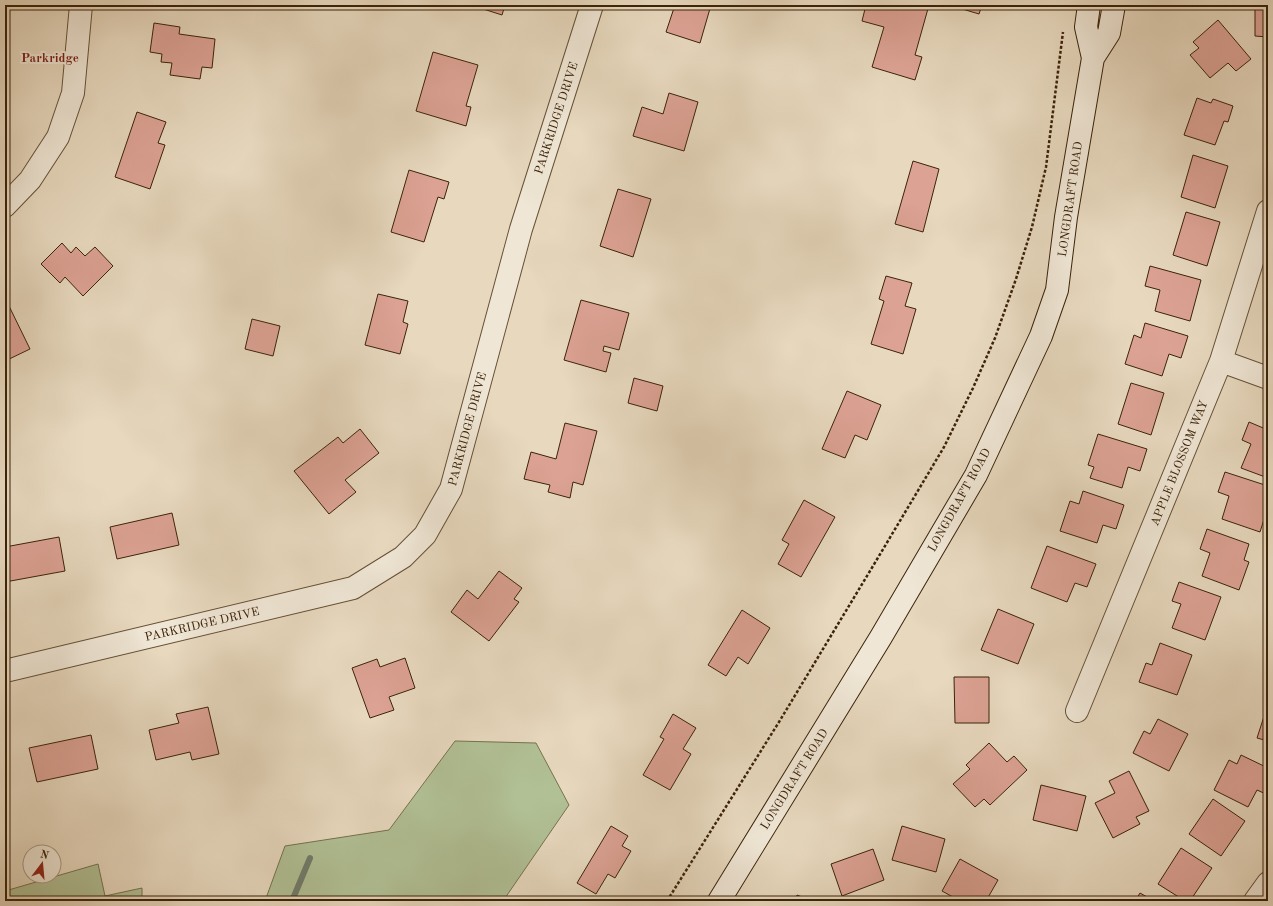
<svg xmlns="http://www.w3.org/2000/svg" width="1273" height="906" font-family="'Old Standard TT',serif">
<rect width="100%" height="100%" fill="#e7d8be"/>
<filter id="stains"><feTurbulence type="fractalNoise" baseFrequency=".005" numOctaves="4"/><feColorMatrix values="0 0 0 0 .2 0 0 0 0 .09 0 0 0 0 .02 0 0 0 .5 -.17"/></filter>
<radialGradient id="worn" r=".72"><stop offset=".6" stop-color="#630" stop-opacity="0"/><stop offset="1" stop-color="#630" stop-opacity=".3"/></radialGradient>
<!-- green -->
<path fill="#b1c095" stroke="#76724f" d="M455,741l81,2 33,62 -66,96h-238l20,-55 104,-16z
M98,864l7,32 37,-8v13h-137v-10z"/>
<g fill="none" stroke-linecap="round" stroke-linejoin="round">
<!-- stream -->
<path stroke="#727e6c" stroke-width="6" d="M292,901l18,-43"/>
</g>
<!-- building -->
<path fill="#dca294" stroke="#3b2309" d="M477,5h28l-3,10 -25,-8z
M675,5h36l-11,38 -34,-11z
M866,5h63l-14,50 7,2 -7,23 -43,-13 12,-40 -22,-6z
M949,5h33l-3,9z
M1255,5h13v32l-13,-1z
M1218,20l33,39 -15,12 -8,-8 -18,15 -20,-23 9,-7 -6,-6z
M154,23l26,4 -1,7 36,5 -3,29 -10,-1 -2,12 -30,-4 2,-12 -11,-1 1,-8 -12,-2z
M433,52l45,13 -12,41 5,1 -5,19 -50,-15z
M669,93l29,9 -14,49 -51,-15 9,-29 21,7z
M1197,98l14,5 2,-4 20,7 -5,16 -4,-1 -9,24 -31,-10z
M137,112l29,10 -8,21 7,2 -15,44 -35,-12z
M1193,155l35,11 -13,42 -34,-11z
M913,161l26,8 -16,63 -28,-8z
M409,170l40,12 -5,17 -6,-2 -14,45 -33,-10z
M618,189l33,10 -18,58 -33,-11z
M1186,212l34,10 -13,44 -34,-11z
M62,243l9,10 5,-6 9,9 10,-9 18,19 -30,30 -18,-19 -5,6 -19,-19z
M1150,266l51,14 -11,41 -35,-10 5,-21 -15,-4z
M886,276l26,7 -7,23 11,3 -13,45 -32,-10 13,-43 -5,-2z
M378,294l30,7 -5,21 5,2 -8,30 -35,-9z
M581,300l48,13 -10,37 -15,-4 -1,5 8,2 -5,19 -42,-12z
M9,306l21,43 -25,12v-53z
M252,319l28,7 -7,30 -28,-7z
M1145,323l43,13 -7,22 -12,-4 -7,22 -37,-12 9,-29 7,3z
M634,378l29,8 -6,25 -29,-8z
M1131,383l33,10 -13,42 -33,-11z
M847,391l34,14 -14,35 -12,-5 -10,23 -23,-9z
M1249,422l19,8v48l-27,-10 10,-24 -9,-4z
M565,423l32,8 -14,54 -10,-3 -3,16 -22,-6 2,-7 -26,-6 7,-27 25,7z
M360,429l19,24 -34,27 11,12 -27,22 -35,-43 44,-34 5,6z
M1098,434l49,15 -7,22 -12,-4 -6,21 -32,-10 4,-11 -6,-2z
M1225,472l43,14 -4,15 4,2v4l-8,25 -38,-13 7,-23 -11,-4z
M1083,491l41,14 -8,24 -13,-4 -6,18 -37,-12 10,-30 9,3z
M804,500l31,17 -34,60 -23,-13 11,-20 -7,-4z
M172,513l7,32 -62,14 -7,-32z
M1207,529l42,15 -5,16 5,2 -10,28 -37,-14 8,-23 -10,-4z
M59,537l6,34 -60,11v-35z
M1047,546l49,18 -9,23 -12,-4 -8,19 -36,-14z
M499,571l23,17 -8,11 5,3 -30,39 -38,-29 16,-22 11,9z
M1179,582l42,15 -16,43 -33,-12 9,-24 -9,-3z
M998,609l36,15 -16,40 -37,-14z
M742,610l28,18 -22,36 -10,-7 -12,19 -18,-11z
M1160,643l32,12 -15,40 -38,-13 7,-19 6,2z
M405,658l10,30 -26,9 5,13 -24,8 -18,-50 25,-9 3,8z
M954,677h35v46h-34z
M1268,704v37l-11,-3z
M208,707l11,47 -27,6 -2,-8 -34,8 -7,-30 30,-7 -3,-9z
M673,714l23,14 -13,21 8,5 -21,36 -27,-15 21,-36 -4,-2z
M1158,719l30,15 -19,37 -36,-18 11,-22 6,3z
M91,735l7,34 -61,13 -8,-34z
M989,743l18,19 7,-6 13,14 -37,35 -6,-6 -9,8 -22,-23 17,-15 -4,-4z
M1241,755l27,13v27l-11,-5 -9,17 -34,-17 15,-30 8,4z
M1129,771l20,40 -13,6 4,7 -27,14 -18,-35 20,-10 -6,-12z
M1041,785l45,11 -9,35 -44,-11z
M1213,799l32,22 -24,35 -32,-22z
M611,826l17,10 -6,10 9,5 -16,27 -7,-4 -12,20 -19,-11z
M902,826l43,13 -9,33 -44,-12z
M1181,848l31,20 -22,33h-5l-27,-17z
M873,849l11,31 -42,16 -11,-32z
M960,859l38,21 -12,21h-26l-18,-10z
M1140,893l14,8h-19z
M797,895l15,6h-17z"/>
<g fill="none" stroke-linecap="round" stroke-linejoin="round">
<defs>
<path id="street" d="M5,206l25,-26 28,-43 15,-44 8,-88
M1221,361l47,17
M5,671l348,-83 50,-31 22,-22 26,-46 70,-260 71,-224
M1077,711l144,-350 47,-150
M1255,901l13,-18"/>
<path id="secondary" d="M1089,5l-3,22 7,31
M719,901l162,-264 95,-162 65,-139 16,-46 9,-73 27,-159 16,-25 5,-28"/>
</defs>
<!-- street casing -->
<use href="#street" stroke="#665036" stroke-width="24"/>
<!-- secondary casing -->
<use href="#secondary" stroke="#3b2309" stroke-width="24"/>
<!-- path -->
<path stroke="#3b2309" stroke-width="2.5" stroke-dasharray="3 2" stroke-linecap="butt" d="M667,901l112,-179 97,-161 68,-114 29,-59 22,-50 21,-59 16,-52 14,-60 17,-135"/>
<!-- street -->
<use href="#street" stroke="#efe6d5" stroke-width="22"/>
<!-- secondary -->
<use href="#secondary" stroke="#efe6d5" stroke-width="22"/>
</g>
<g text-anchor="middle" stroke-width="4" stroke-linejoin="round" paint-order="stroke">
<!-- street labels -->
<g font-size="12" fill="#3b2309" stroke="#efe6d5">
<text transform="translate(556 118) rotate(-72)" y="4">PARKRIDGE DRIVE</text>
<text transform="translate(1070 199) rotate(-82)" y="4">LONGDRAFT ROAD</text>
<text transform="translate(467 429) rotate(-75)" y="4">PARKRIDGE DRIVE</text>
<text transform="translate(1179 463) rotate(-68)" y="4">APPLE BLOSSOM WAY</text>
<text transform="translate(959 500) rotate(-61)" y="4">LONGDRAFT ROAD</text>
<text transform="translate(202 624) rotate(-13)" y="4">PARKRIDGE DRIVE</text>
<text transform="translate(794 779) rotate(-58)" y="4">LONGDRAFT ROAD</text>
</g>
<!-- neighbourhood labels -->
<g font-size="13" font-weight="bold" fill="#7a1f14" stroke="#efe6d5">
<text x="50" y="62">Parkridge</text>
</g>
</g>
<!-- margin -->
<rect width="1273" height="906" fill="none" stroke="#e7d8be" stroke-width="20"/>
<rect x="6" y="6" width="1261" height="894" fill="none" stroke="#3b2309" stroke-width="2"/>
<rect x="10" y="10" width="1253" height="886" fill="none" stroke="#3b2309"/>
<!-- north arrow -->
<g transform="translate(42 864) rotate(16)"><circle r="19" fill="#efe6d5" stroke="#a79883"/>
<path d="M0-3L7 15L0 10L-7 15Z" fill="#8f2418"/>
<text y="-6" font-size="11" font-weight="bold" text-anchor="middle" fill="#3b2309">N</text>
</g>
<rect width="100%" height="100%" filter="url(#stains)"/>
<rect width="100%" height="100%" fill="url(#worn)"/>
</svg>
